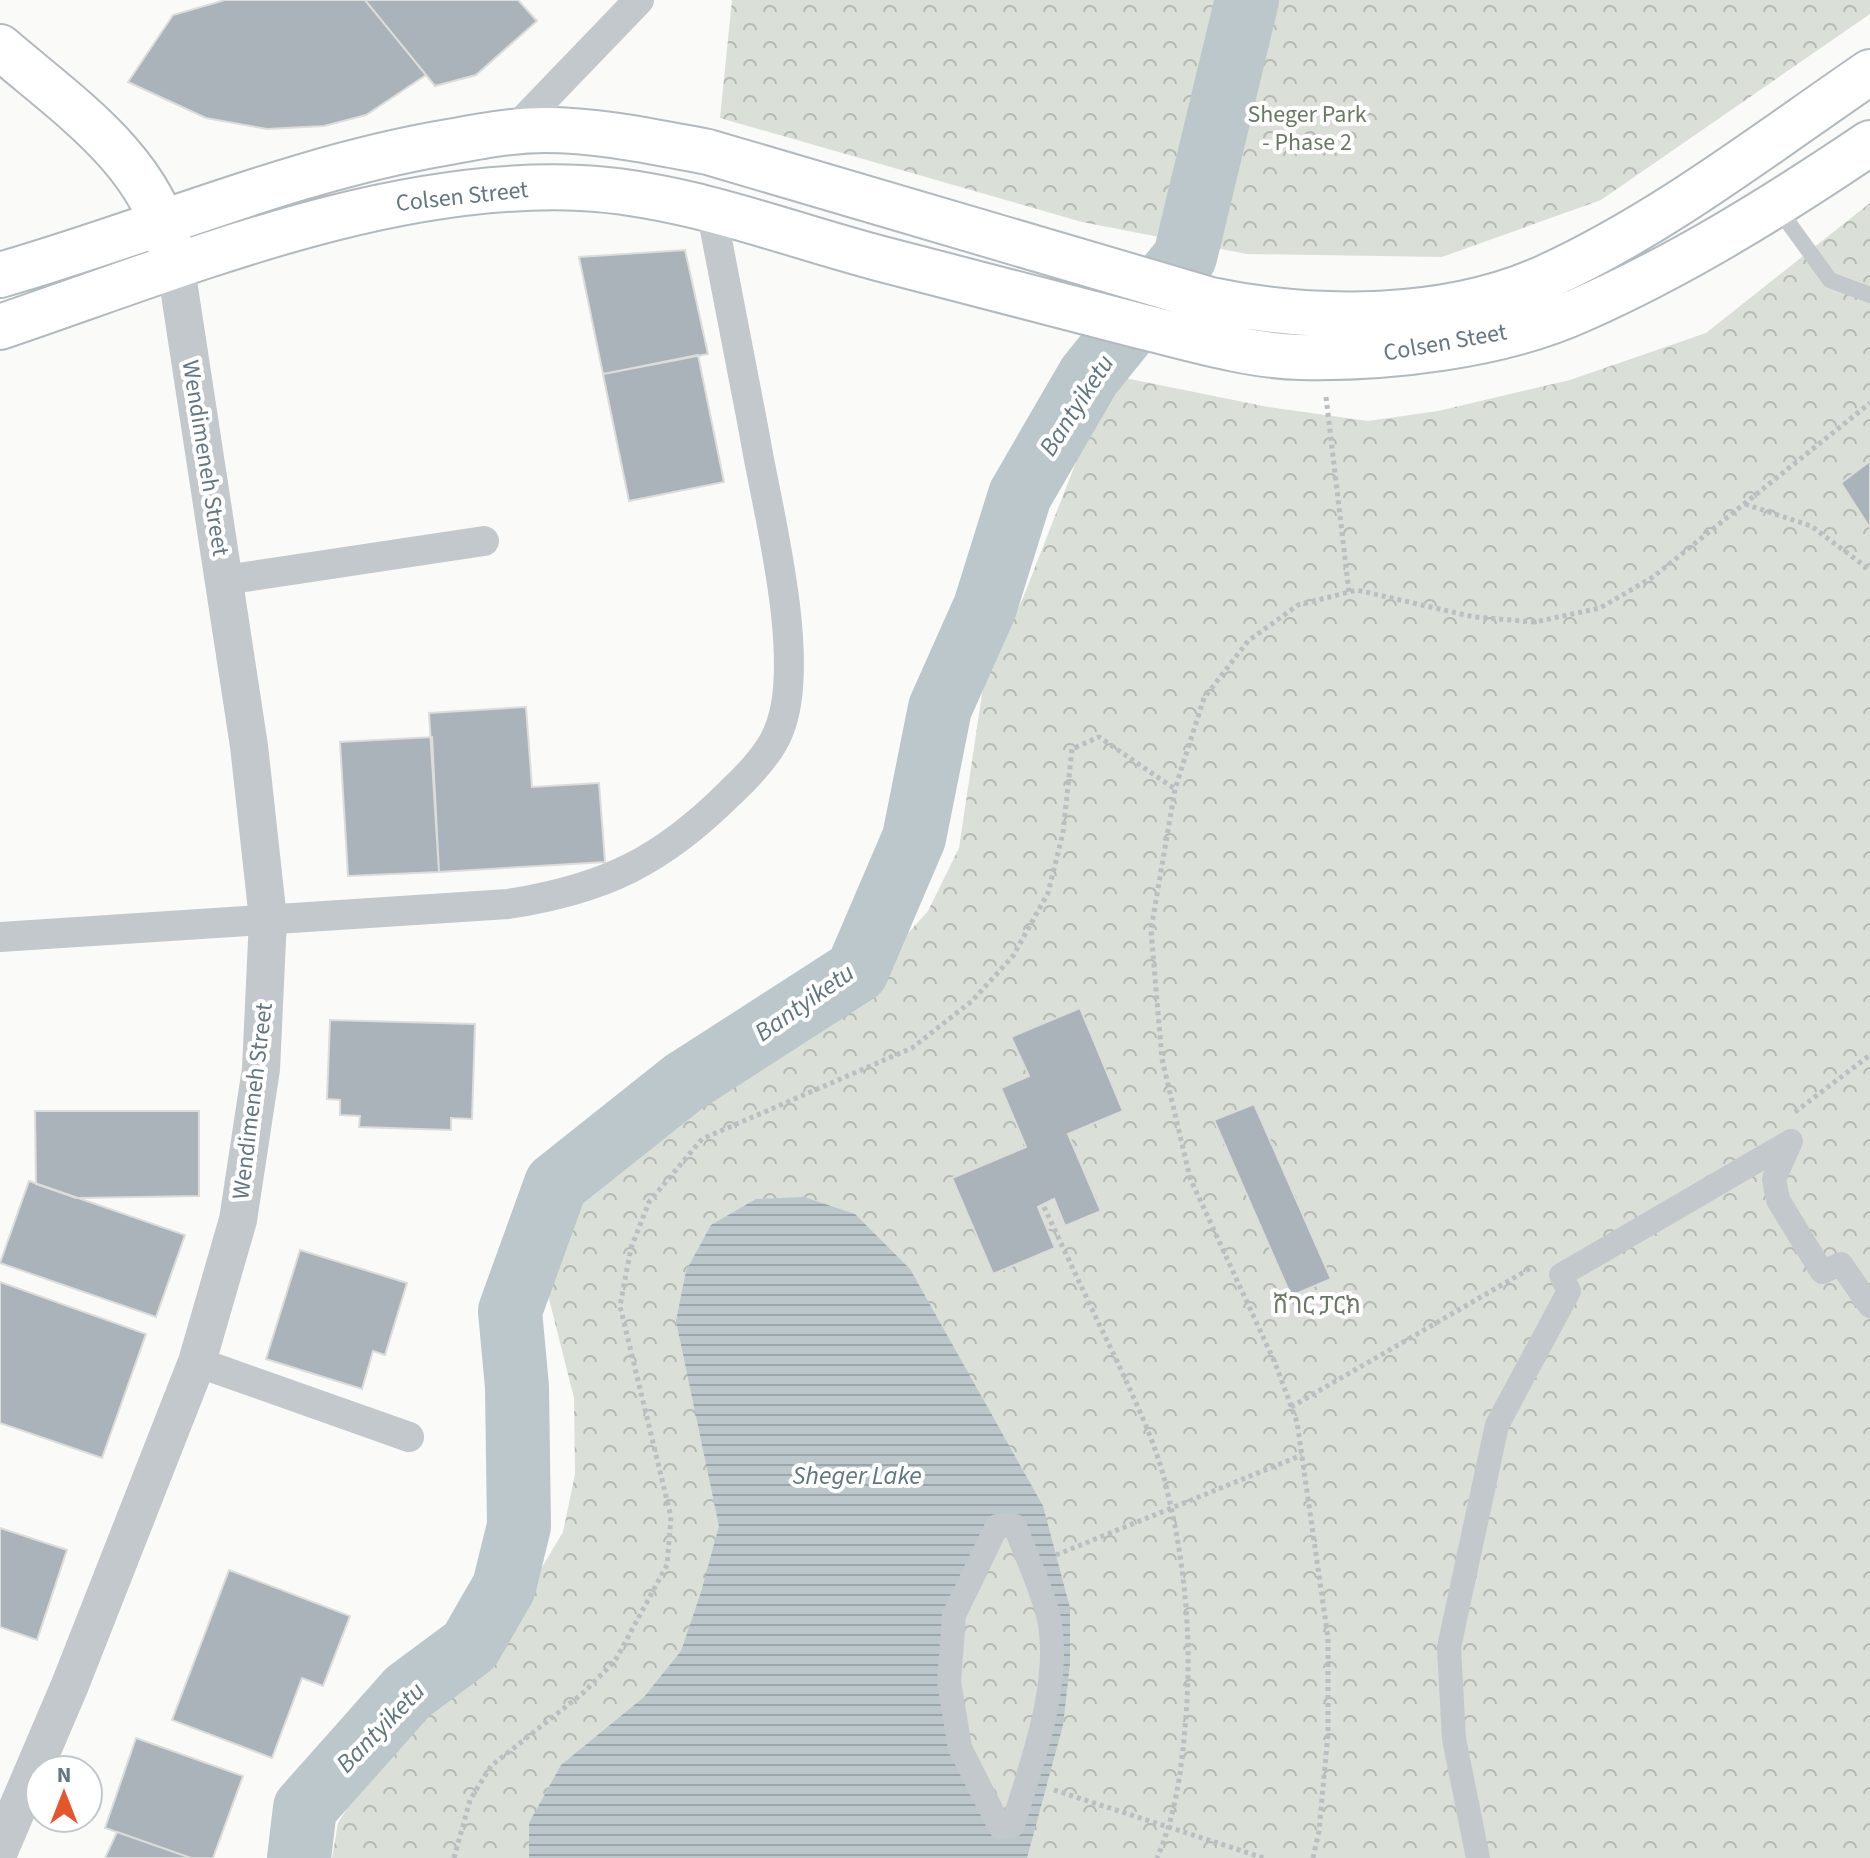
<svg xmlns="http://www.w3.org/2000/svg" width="1870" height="1858" font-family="'Source Sans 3','Noto Sans Ethiopic',sans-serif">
<defs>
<pattern id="park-crowns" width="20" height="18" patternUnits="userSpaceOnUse" patternTransform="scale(2)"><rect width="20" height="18" fill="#dadfd7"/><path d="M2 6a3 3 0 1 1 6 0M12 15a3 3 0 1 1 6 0" fill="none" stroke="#b4b9b4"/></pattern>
<pattern id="water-rules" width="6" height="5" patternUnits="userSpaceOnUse" patternTransform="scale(2)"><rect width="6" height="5" fill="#bbc7cb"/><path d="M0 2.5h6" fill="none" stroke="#9ca6aa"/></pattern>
</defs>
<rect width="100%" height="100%" fill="#fafaf8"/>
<!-- park -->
<path fill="url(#park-crowns)" d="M732,0h1138v14l-269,186 -159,57 -195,-3 -165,-32 -362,-104z
M1870,203v1655h-1538l6,-35 27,-43 140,-151 58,-97 12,-58 -1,-76 -25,-99 5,-54 23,-59 49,-58 171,-93 96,-85 35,-39 31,-63 26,-174 38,-76 87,-223 158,32 100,14 70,-10 132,-31 136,-47z"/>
<!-- water -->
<path fill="url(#water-rules)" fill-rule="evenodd" d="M804,1197l51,17 55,55 133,237 27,102v56l-7,61 -36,133h-498v-35l32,-58 83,-68 37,-46 20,-59 18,-66 -43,-205 10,-50 25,-46 45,-26zM996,1526h19l34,94 -12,126 -38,81 -50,-145 5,-67z"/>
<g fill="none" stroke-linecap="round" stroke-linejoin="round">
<!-- river -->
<path stroke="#bbc7cb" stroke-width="64" d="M299,1858l6,-50 103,-116 62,-46 34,-59 15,-61 -2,-139 -7,-76 46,-127 127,-101 174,-112 57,-133 26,-130 45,-101 35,-112 69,-119 96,-119 62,-257"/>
</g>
<!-- building -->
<path fill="#aab3b9" stroke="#dcdcda" stroke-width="2" d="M225,0h140l61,75 -60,40 -42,11 -57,3 -61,-11 -78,-36 45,-67z
M365,0h153l19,21 -61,54 -41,11z
M685,250l23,104 -105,20 -24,-117z
M698,355l26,127 -95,19 -26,-127z
M1870,461v67l-29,-45z
M526,707l6,80 67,-4 6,79 -166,10 -10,-159z
M432,737l7,135 -91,4 -8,-134z
M1080,1008l43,103 -55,23 33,77 -36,15 -11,-27 -16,8 17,41 -62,26 -41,-96 74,-31 -25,-59 28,-12 -18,-39z
M330,1020l145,4 -3,95 -21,-1v12l-92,-3 1,-11 -20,-1v-15l-13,-1z
M1254,1104l77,175 -40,17 -77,-176z
M35,1111h164v85l-123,2 -40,-14z
M29,1181l156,54 -29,82 -156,-54z
M300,1250l107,33 -22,72 -12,-4 -11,38 -96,-30z
M0,1282l146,52 -44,124 -102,-35z
M0,1528l67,22 -30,90 -37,-13z
M229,1570l121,46 -27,70 -21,-8 -30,80 -100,-38z
M136,1738l107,38 -30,82h-22l-86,-30z
M117,1832l74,26h-86z"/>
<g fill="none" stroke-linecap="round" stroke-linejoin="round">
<defs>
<path id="secondary" d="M0,47c67,58 150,112 171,203
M0,275c150,-43 294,-107 449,-133 32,-6 64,-12 96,-12 55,0 109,12 163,22l503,148c105,22 236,22 335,-23 116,-53 220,-134 324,-205
M0,327c183,-62 386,-148 581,-139 102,5 199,44 297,70 86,23 172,45 258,67 50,12 112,31 164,32 86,2 201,-11 280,-47 102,-45 198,-105 290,-167"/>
</defs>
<!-- secondary casing -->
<use href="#secondary" stroke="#b3babf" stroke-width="48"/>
<!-- path -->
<path stroke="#bbbfc2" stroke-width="5" stroke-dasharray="4 4" stroke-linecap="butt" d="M1326,397l23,195
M1745,504l66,22 59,44
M1795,1112l75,-57
M1044,1207c24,51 48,103 73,154 18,40 39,82 49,125 19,76 26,151 20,230 -4,50 -9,96 -29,142
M1291,1407l240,-139
M1056,1555l246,-100
M1054,1790l210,68
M454,1858l16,-58 21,-34 92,-73 32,-32 52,-96 4,-48 -51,-211 11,-58 18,-46 53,-63 210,-91 60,-47 41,-45 35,-63 15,-60 9,-84 27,-12 76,52
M1313,1858l6,-27 9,-97v-96l-31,-216 -22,-59 -85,-185 -28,-119 -11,-129 24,-141 29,-91 44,-57 50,-36 59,-15 117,27 61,5 65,-14 53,-31 217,-174"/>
<!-- service -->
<path stroke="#c3c8cc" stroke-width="16" d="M1777,207l53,73 40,15"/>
<!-- pedestrian -->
<path stroke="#c3c8cc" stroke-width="24" d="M1791,1141l-17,38 4,21 44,72 19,-8 29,42
M997,1526h18c11,30 27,62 34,93 13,65 -18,145 -36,206l-13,2 -40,-79 -11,-66 5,-67z
M1478,1858l-24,-119 -5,-92 48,-222 72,-134 -8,-16 230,-134"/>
<!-- minor -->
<path stroke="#c3c8cc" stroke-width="30" d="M513,131l126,-131
M225,580l259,-39
M0,937l508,-33c97,-15 154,-43 223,-112 17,-16 40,-40 48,-62 27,-66 -8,-206 -21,-276 -15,-82 -31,-164 -47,-245
M197,1362l212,75"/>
<!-- tertiary -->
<path stroke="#c3c8cc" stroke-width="38" d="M0,1849l70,-164 127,-323 41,-142 23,-151 7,-150 -19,-173 -73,-478"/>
<!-- secondary -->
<use href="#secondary" stroke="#fff" stroke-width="44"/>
</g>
<g text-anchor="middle" stroke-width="8" stroke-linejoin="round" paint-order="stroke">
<!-- park labels -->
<g font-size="24" fill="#687a64" stroke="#fff">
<text x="1307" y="122">Sheger Park<tspan x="1307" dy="28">- Phase 2</tspan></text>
<text x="1317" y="1313">ሸገር ፓርክ</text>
</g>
<!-- street labels -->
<g font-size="24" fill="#657683" stroke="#fff">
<text transform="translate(462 196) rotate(-6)" y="8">Colsen Street</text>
<text transform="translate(1445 342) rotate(-10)" y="8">Colsen Steet</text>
<text transform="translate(206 458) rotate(81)" y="8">Wendimeneh Street</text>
<text transform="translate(252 1101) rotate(-83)" y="8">Wendimeneh Street</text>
</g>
<!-- water labels -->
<g font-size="26" font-style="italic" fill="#60757c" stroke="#fff">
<text transform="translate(1076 405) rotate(-57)" y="9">Bantyiketu</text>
<text transform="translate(804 1002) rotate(-35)" y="9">Bantyiketu</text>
<text x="857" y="1484">Sheger Lake</text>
<text transform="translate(380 1727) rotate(-46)" y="9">Bantyiketu</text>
</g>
</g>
<!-- north arrow -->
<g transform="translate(64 1794)"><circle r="38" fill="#ffffff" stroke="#c1c8cd" stroke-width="2"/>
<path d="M0-6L14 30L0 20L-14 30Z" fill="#e4572e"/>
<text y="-12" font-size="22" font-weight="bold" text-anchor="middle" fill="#657683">N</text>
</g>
</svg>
